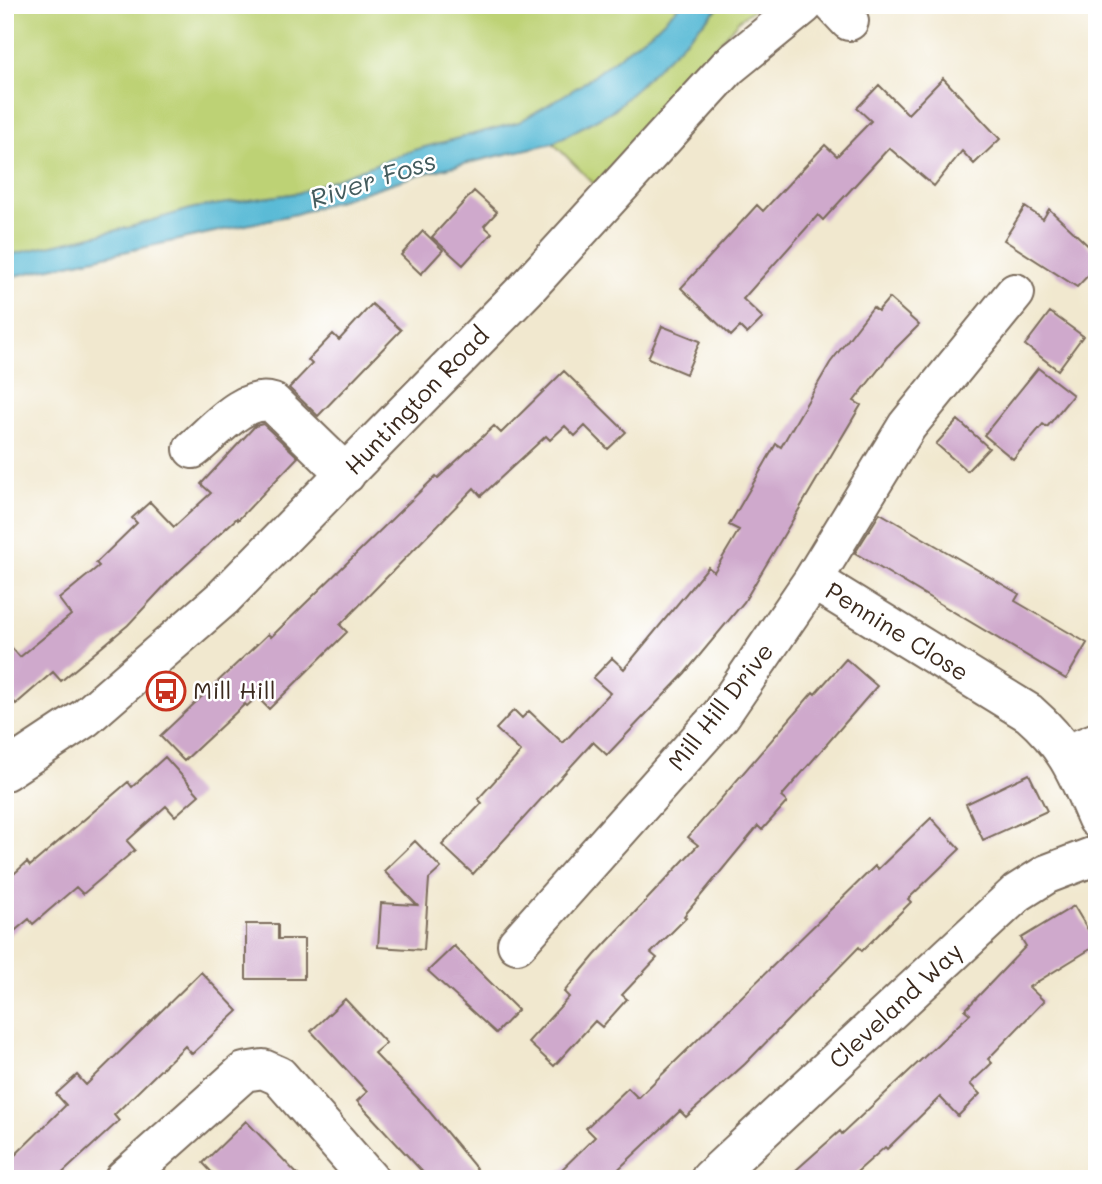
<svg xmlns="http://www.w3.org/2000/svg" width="1102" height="1184" font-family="Mali,sans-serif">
<rect width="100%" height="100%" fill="#fff"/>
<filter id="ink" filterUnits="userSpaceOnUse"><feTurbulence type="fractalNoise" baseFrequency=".0143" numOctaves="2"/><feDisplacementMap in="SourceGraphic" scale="14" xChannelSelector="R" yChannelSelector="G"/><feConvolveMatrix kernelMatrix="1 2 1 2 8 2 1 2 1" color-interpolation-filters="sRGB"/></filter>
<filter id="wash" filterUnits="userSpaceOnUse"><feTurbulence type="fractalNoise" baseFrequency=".00686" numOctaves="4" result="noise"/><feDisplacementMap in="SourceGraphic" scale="28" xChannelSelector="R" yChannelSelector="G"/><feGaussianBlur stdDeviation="1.57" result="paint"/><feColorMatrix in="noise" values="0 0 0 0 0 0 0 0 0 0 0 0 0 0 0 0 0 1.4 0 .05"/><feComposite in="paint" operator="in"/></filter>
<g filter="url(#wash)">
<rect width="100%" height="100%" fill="#f1e8cf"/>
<!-- green -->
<path fill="#bdd275" stroke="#7c7e4a" stroke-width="2" d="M5,5h675l-25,24 -74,56 -62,37 -105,28 -116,43 -104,15 -67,20 -122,28z
M721,5h39l-20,14 -145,166 -42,-42 62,-34z"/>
<!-- water -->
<path fill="#56b9d5" stroke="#48727a" stroke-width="2" d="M680,5h41l-106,104 -62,34 -132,31 -125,40 -291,64v-22l122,-28 67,-20 104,-15 116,-43 105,-28 62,-37 74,-56z"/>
<g id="blocks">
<!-- building -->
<path fill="#cfa9cc" d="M943,78l57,61 -26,25 -12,-13 -28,35 -45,-38 -66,72 -5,-5 -75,84 20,19 -16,16 -7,-7 -9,9 -50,-48 76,-83 6,6 62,-66 12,11 34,-35 -14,-13 22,-23 29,29z
M474,191l23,21 -13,14 8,7 -29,32 -31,-28z
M1025,207l18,12 6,-10 48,45v12l-20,21 -73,-47z
M423,231l20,19 -22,24 -20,-19z
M889,298l30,27 -26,26 -39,50 7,4 -117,197 -59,71 -78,82 -14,-13 -120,132 -31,-29 40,-42 -4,-4 43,-47 -25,-23 18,-19 8,8 7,-7 34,32 47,-50 -17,-15 19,-20 12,11 84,-102 6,5 25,-42 -10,-5 47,-81 5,3 49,-84 43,-56 5,4z
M372,304l29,26 -83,86 -29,-28 23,-24 -4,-4 25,-26 6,6z
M1050,312l33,24 -25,34 -33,-25z
M662,326l38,15 -14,33 -38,-16z
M1038,368l35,27 -26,32 -4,-3 -30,35 -29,-24z
M564,371l62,61 -18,17 -23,-23 -10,10 -10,-10 -15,14 -4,-4 -65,60 -7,-8 -134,137 7,7 -78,77 -12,-12 -10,9 -2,-2 -61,57 -24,-25 108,-102 3,3 165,-161 2,2 56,-52 7,7z
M958,420l31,28 -22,23 -31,-27z
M263,424l35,33 -60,63 -1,-2 -68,63 -41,44 -67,56 -8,-9 -37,32 -11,-12v-52l15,17 51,-42 -12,-16 40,-33 -3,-3 41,-40 -5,-5 18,-16 24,25 37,-34 -10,-9 54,-58z
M880,513l139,81 -4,7 72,42 -21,36 -211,-126z
M846,659l31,27 -96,111 6,5 -25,28 -4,-4 -74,90 2,2 -35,35 6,5 -35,37 5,4 -25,28 -7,-6 -41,45 -26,-24 41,-45 -5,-5 31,-37 103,-110 -10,-8 125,-145 2,2z
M165,757l34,38 -24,21 -9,-10 -39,35 8,9 -52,44 -7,-7 -43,37 -4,-5 -24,20v-57l22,-20 3,4 98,-84 4,5z
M1029,774l18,37 -64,29 -17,-36z
M931,818l29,31 -52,50 3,3 -49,49 -3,-4 -114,117 -59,53 -6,-6 -72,68h-56l43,-42 -9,-9 42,-40 10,10 237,-232 3,3z
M415,841l26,27 -12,11 -5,71 -46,-3 3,-44 36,2 -33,-34z
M1074,906l23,39 -68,42 15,14 -56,58 4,4 -22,21 10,10 -22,22 -18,-19 -53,52 -2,-2 -36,32h-63l54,-48 2,3 128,-120 -5,-4 61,-64 -5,-8z
M246,924h32v15h26v40h-58z
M454,946l64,64 -22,23 -68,-62z
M201,972l37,39 -46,43 -7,-8 -71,69 5,6 -63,58h-51v-14l61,-60 -10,-11 21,-19 9,10z
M345,999l41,44 -12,10 50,52 61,74h-56l-72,-78 10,-9 -56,-61z
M246,1121l56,58h-84l-15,-16z"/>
</g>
</g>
<g filter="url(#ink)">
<use href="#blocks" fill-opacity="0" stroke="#7b6c5c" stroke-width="2"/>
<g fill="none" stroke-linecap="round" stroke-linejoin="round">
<defs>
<path id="minor" d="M834,5l15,16
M193,449c21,-17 51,-55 80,-46l73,71
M813,580l216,133c38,33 48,60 68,106
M1067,754l30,-12
M5,771l80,-53 138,-120 303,-309 202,-222 76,-62
M517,944l204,-229 92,-135 94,-154 108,-133
M124,1179l120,-107 19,-3 16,7 90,103
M710,1179l307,-286 30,-19 50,-19"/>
</defs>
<!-- minor casing -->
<use href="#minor" stroke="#7b6c5c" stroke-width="42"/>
<!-- minor -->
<use href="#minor" stroke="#fff" stroke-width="38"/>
</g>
</g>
<!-- icons -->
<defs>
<symbol id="bus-ring" viewBox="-11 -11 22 22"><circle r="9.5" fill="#fff" stroke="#c8321e" stroke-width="1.5"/><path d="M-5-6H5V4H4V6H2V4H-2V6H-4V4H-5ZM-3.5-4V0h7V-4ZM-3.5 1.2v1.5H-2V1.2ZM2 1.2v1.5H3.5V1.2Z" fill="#c8321e"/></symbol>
</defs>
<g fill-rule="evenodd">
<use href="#bus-ring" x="144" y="669" width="44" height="44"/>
</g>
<g text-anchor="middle" stroke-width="5" stroke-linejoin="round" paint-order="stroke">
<!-- street labels -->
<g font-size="24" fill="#3b2a1e" stroke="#fff">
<text transform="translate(417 401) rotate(-46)" y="8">Huntington Road</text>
<text transform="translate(897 632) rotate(32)" y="8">Pennine Close</text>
<text transform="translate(721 707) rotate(-52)" y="8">Mill Hill Drive</text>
<text transform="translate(896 1006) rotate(-43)" y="8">Cleveland Way</text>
</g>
<!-- poi labels -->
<g font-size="24" fill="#3b2a1e" stroke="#fff" text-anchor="start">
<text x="193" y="699">Mill Hill</text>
</g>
<!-- water labels -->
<g font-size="26" font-style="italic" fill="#445c5e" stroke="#fff">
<text transform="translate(373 180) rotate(-18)" y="9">River Foss</text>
</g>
</g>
<!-- margin -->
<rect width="1102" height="1184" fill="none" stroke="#fff" stroke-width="28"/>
</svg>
